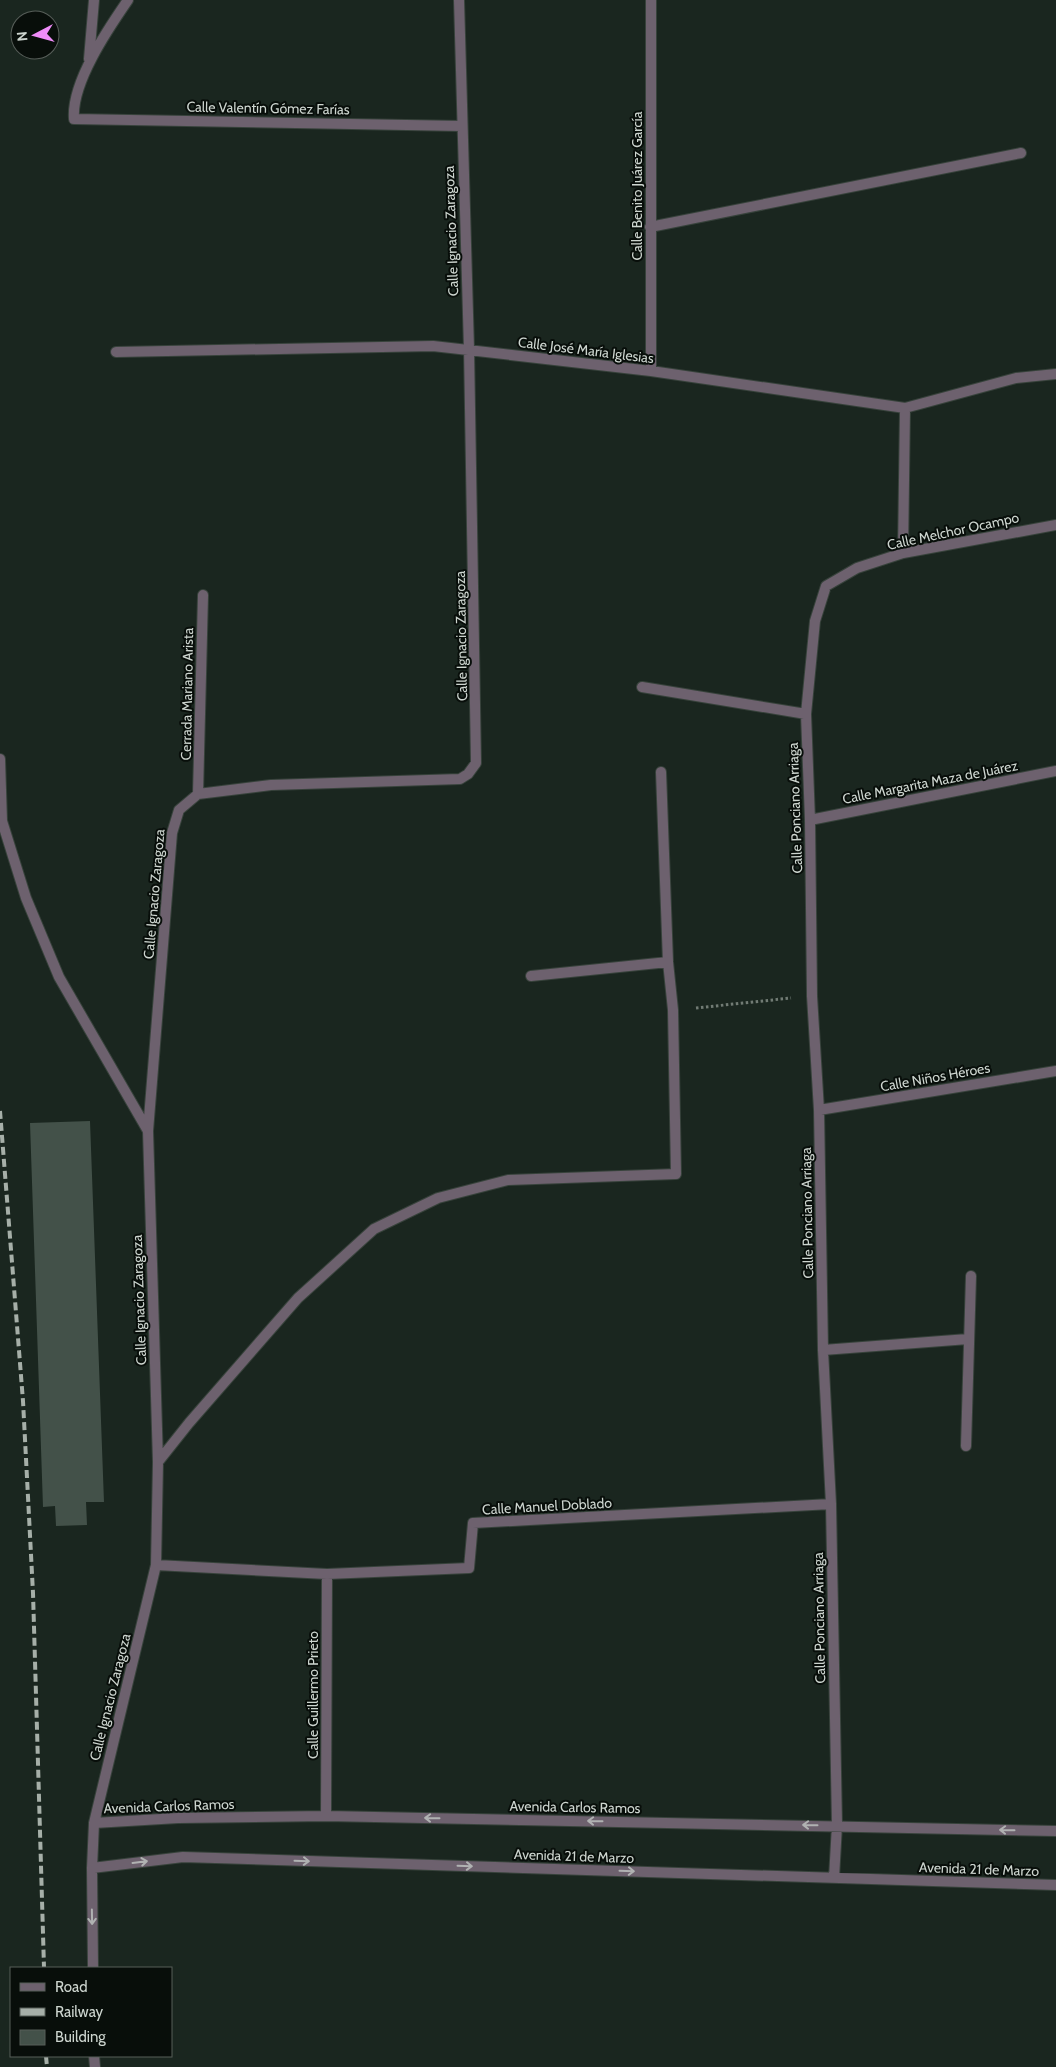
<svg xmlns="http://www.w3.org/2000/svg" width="1056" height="2067" font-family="Cabin,sans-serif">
<rect width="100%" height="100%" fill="#1a261f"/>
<!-- building -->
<path fill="#435149" d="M90,1121l14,381h-18l1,23 -31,1 -1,-20 -12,1 -13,-384z"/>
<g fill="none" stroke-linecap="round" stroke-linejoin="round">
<defs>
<path id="street" d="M128,0c-20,29 -57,83 -54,119l388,7
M651,0v371
M89,59l5,-59
M650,227l371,-74
M116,352l317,-6 218,25 254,37 -2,145
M905,408l111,-30 40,-4
M642,687l164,27
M0,759l2,62 24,77 33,79 89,154
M198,794l5,-199
M810,820l246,-49
M531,976l137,-14
M819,1110l237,-39
M823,1350l145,-11
M966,1446l5,-170
M158,1462l31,-39 109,-125 76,-69 64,-31 70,-18 168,-6 -3,-164 -5,-48 -7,-190
M156,1565l171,9 142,-6 4,-45 358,-19
M326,1816l1,-242
M94,1823l84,-5 148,-2 730,15
M92,1868l91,-11 873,28
M834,1878l3,-53 -6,-321 -8,-154 -4,-240 -7,-114 -2,-176 -4,-106 9,-93 11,-35 31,-18 46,-15 153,-28
M93,1968l-1,-100 2,-45 62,-258 2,-103 -10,-331 24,-298 7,-23 19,-16 73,-9 189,-6 8,-5 8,-11 -7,-414 -10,-349
M94,2056l1,11"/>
</defs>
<!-- street casing -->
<use href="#street" stroke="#37423b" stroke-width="12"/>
<!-- path -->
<path stroke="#717b74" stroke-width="3" stroke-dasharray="2.5 2.5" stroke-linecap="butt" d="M696,1008l95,-10"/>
<!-- street -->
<use href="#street" stroke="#6d616e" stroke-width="10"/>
<!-- rail -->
<path stroke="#a6afa8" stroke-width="4" stroke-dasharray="8 4" stroke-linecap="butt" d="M0,1111l23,290 10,192 11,375
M46,2056l1,11"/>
</g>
<!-- one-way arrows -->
<defs><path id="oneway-shaft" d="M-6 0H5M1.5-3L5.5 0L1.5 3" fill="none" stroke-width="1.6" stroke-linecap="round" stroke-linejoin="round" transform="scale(1.25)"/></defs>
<g stroke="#b0b2b2">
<use href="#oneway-shaft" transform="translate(432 1818) rotate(-179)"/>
<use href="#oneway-shaft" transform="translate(595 1821) rotate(-179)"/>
<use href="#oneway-shaft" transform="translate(810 1825) rotate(-179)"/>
<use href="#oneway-shaft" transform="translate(1007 1830) rotate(-179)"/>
<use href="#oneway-shaft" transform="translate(302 1861) rotate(2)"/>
<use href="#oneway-shaft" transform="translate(140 1862) rotate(-7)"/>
<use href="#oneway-shaft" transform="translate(465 1866) rotate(2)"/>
<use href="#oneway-shaft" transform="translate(627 1871) rotate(2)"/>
<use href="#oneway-shaft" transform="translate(92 1917) rotate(89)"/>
</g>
<g text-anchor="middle" stroke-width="4" stroke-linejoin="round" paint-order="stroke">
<!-- street labels -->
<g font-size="14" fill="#cdd5cf" stroke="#080e0a">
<text transform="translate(268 108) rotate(1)" y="5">Calle Valentín Gómez Farías</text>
<text transform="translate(637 186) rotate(-90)" y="5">Calle Benito Juárez García</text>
<text transform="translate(451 231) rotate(-92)" y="5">Calle Ignacio Zaragoza</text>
<text transform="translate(586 350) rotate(7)" y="5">Calle José María Iglesias</text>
<text transform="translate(953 531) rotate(-12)" y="5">Calle Melchor Ocampo</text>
<text transform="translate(461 636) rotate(-91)" y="5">Calle Ignacio Zaragoza</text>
<text transform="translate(187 694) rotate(-89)" y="5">Cerrada Mariano Arista</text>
<text transform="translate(930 782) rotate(-11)" y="5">Calle Margarita Maza de Juárez</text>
<text transform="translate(795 808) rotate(-92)" y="5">Calle Ponciano Arriaga</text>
<text transform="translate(154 894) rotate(-85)" y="5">Calle Ignacio Zaragoza</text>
<text transform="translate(935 1077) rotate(-10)" y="5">Calle Niños Héroes</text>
<text transform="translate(807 1213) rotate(-91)" y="5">Calle Ponciano Arriaga</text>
<text transform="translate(139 1300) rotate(-92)" y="5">Calle Ignacio Zaragoza</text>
<text transform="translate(547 1506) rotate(-3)" y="5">Calle Manuel Doblado</text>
<text transform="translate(819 1618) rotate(-91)" y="5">Calle Ponciano Arriaga</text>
<text transform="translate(313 1695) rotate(-90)" y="5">Calle Guillermo Prieto</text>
<text transform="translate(110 1697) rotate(-76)" y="5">Calle Ignacio Zaragoza</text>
<text transform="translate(169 1806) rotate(-2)" y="5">Avenida Carlos Ramos</text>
<text transform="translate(575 1807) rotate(1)" y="5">Avenida Carlos Ramos</text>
<text transform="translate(574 1856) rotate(2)" y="5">Avenida 21 de Marzo</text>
<text transform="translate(979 1869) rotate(2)" y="5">Avenida 21 de Marzo</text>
</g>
</g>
<!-- legend -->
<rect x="10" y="1967" width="162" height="90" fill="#080e0a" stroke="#575e59"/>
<rect x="20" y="1983" width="25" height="8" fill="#6d616e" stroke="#575e59"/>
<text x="55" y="1992" font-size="15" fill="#cdd5cf">Road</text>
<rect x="20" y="2008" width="25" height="8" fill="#a6afa8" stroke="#575e59"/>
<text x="55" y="2017" font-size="15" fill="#cdd5cf">Railway</text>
<rect x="20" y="2030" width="25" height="15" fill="#435149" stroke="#575e59"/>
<text x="55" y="2042" font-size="15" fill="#cdd5cf">Building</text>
<!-- north arrow -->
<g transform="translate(35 35) rotate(264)"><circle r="24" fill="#080e0a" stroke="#575e59"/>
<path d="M0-4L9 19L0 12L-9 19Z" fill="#ee8cf8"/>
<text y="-8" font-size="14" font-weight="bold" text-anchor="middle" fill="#cdd5cf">N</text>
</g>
</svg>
